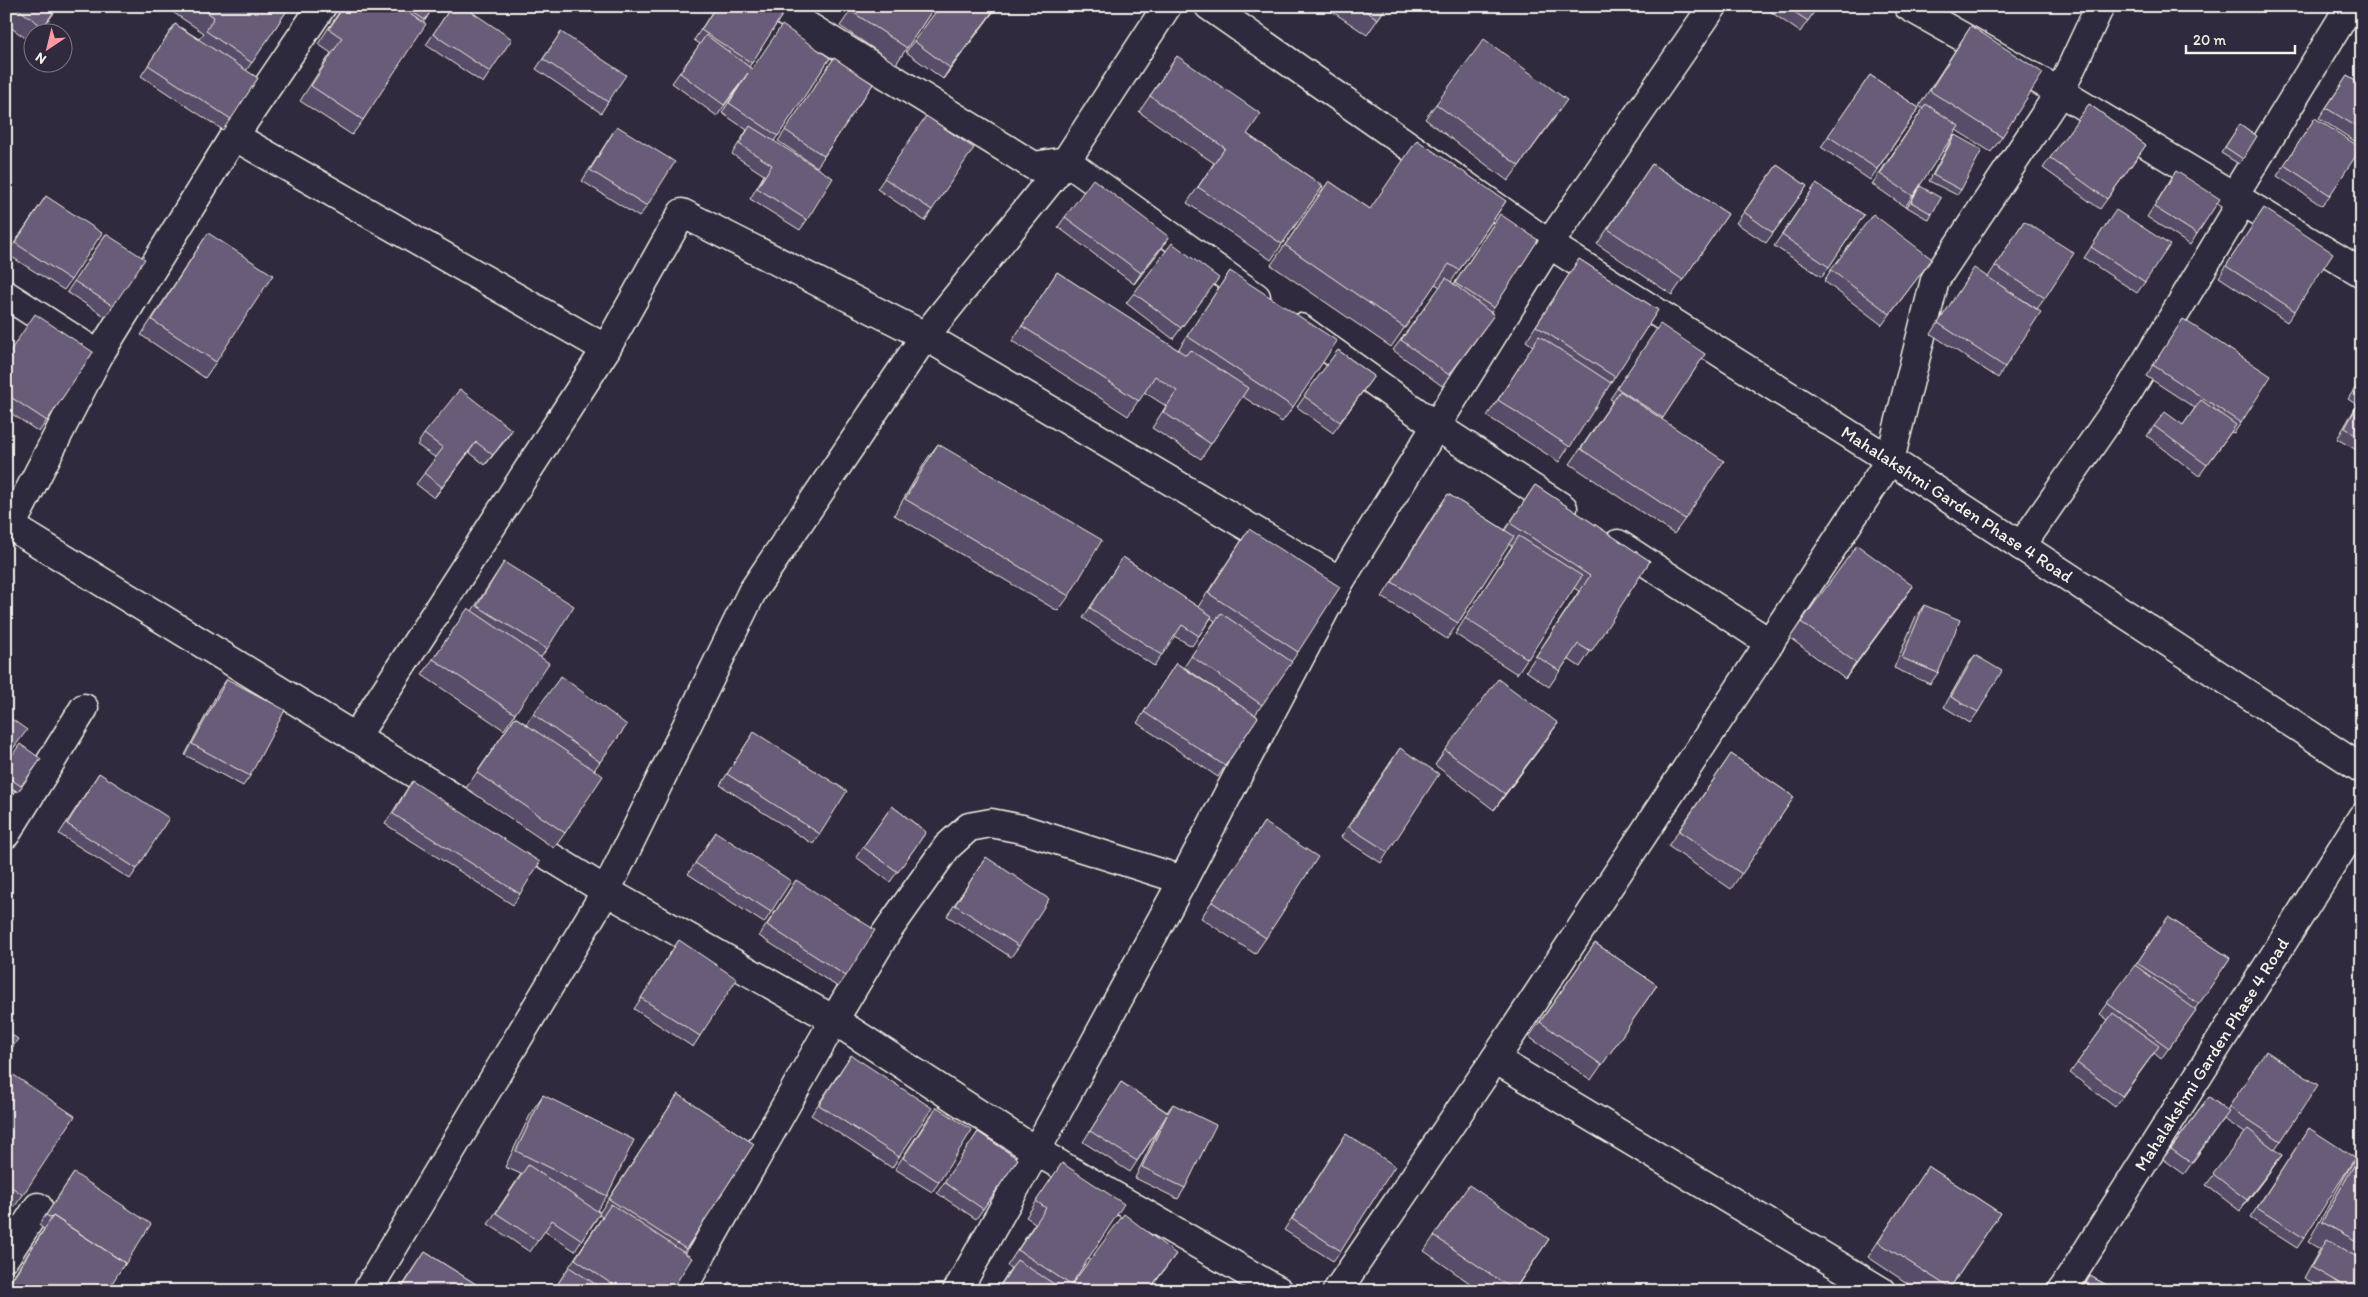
<svg xmlns="http://www.w3.org/2000/svg" width="2368" height="1297" font-family="Itim,sans-serif">
<rect width="100%" height="100%" fill="#2f2a3d"/>
<filter id="ink" filterUnits="userSpaceOnUse"><feTurbulence type="fractalNoise" baseFrequency=".02" numOctaves="2"/><feDisplacementMap in="SourceGraphic" scale="10" xChannelSelector="R" yChannelSelector="G"/><feConvolveMatrix kernelMatrix="1 2 1 2 8 2 1 2 1" color-interpolation-filters="sRGB"/></filter>
<g filter="url(#ink)">
<g fill="none" stroke-linecap="round" stroke-linejoin="round">
<defs>
<g id="minor">
<path d="M775,6l259,160 32,-5 190,136"/>
<path id="s1" d="M1209,6l340,238 341,216 472,309"/>
<path d="M2100,6l-40,86 302,181"/>
<path d="M234,136l372,213 76,-136 243,123 415,245"/>
<path d="M2234,196l116,-190"/>
<path d="M6,295l93,60"/>
<path d="M1300,328l136,98 127,82"/>
<path d="M6,523l600,368 228,129 202,131 243,140"/>
<path d="M11,526l88,-171 135,-219 88,-130"/>
<path d="M1618,544l152,99"/>
<path d="M2021,546l107,-154 114,-190"/>
<path d="M355,738l251,-389"/>
<path d="M6,834l78,-126"/>
<path d="M1495,1059l386,232"/>
<path d="M6,1256l32,-49"/>
<path d="M367,1291l239,-400 146,-299 173,-256 141,-175 101,-155"/>
<path d="M681,1291l153,-271 52,-87 61,-86 22,-20 22,-4 31,6 161,51"/>
<path d="M957,1291l79,-140 147,-271 157,-299 209,-337 164,-238"/>
<path d="M1337,1291l158,-232 395,-599 45,-180 125,-188 -152,-86"/>
<path id="s2" d="M2062,1291l300,-474"/>
</g>
</defs>
<!-- minor casing -->
<use href="#minor" stroke="#f4f1e8" stroke-width="31"/>
<!-- minor -->
<use href="#minor" stroke="#2f2a3d" stroke-width="28"/>
</g>
<!-- wall -->
<path fill="#594e67" stroke="#f4f1e8" d="M6,6h53l-19,26h-8v11l-26,-19z
M174,6h116l-44,65 12,7 -35,52 -82,-54 34,-52 24,15 5,-6 -33,-22z
M343,6h91l-71,114 -11,15 -52,-34 31,-48 -13,-9z
M451,6h12l27,66 -7,11 -57,-38 25,-38z
M716,6h53l13,9 -33,52 3,2 78,-11 -56,83 33,79 -7,10 -50,-31 14,-24 -32,-21 15,-24 -25,-17 18,-29 -23,32 -45,-33 28,-39 -6,-4z
M854,6h81l-39,58 -56,-38z
M997,6l-54,73 -37,-27 8,-11z
M1324,6h63l-20,29z
M1762,6h56l-18,26z
M1974,6h7l-2,4z
M1971,26l31,111 -11,15 -35,-22 -51,77 -33,-23 51,-75 -4,-3z
M561,32l47,70 -7,11 -65,-44z
M1177,56l70,78 76,52 -52,74 -84,-57 27,-40 -75,-51z
M834,58l39,26 -56,83 -39,-26z
M1870,75l49,33 -49,72 -49,-33z
M2347,76l15,9v61l-43,-28z
M1436,104l120,12 -48,65 -83,-62z
M2089,104l57,41 -46,64 -57,-41z
M2315,118l15,77 -8,11 -45,-30z
M2240,124l17,12 -18,28 -18,-11z
M617,126l30,80 -8,11 -57,-36z
M919,127l13,83 -7,11 -48,-32z
M1955,135l6,55 -4,5 -28,-14 22,-41z
M1652,164l76,50 -56,81 -75,-51z
M1777,165l30,21 -41,57 -30,-20z
M2176,171l21,63 -7,11 -43,-28z
M1329,181l41,28 136,-8 -55,81 3,2 39,-59 45,15 -47,72 3,3 -52,71 -49,-36 47,-63 -5,-3 -44,63 -120,-82z
M1816,184l48,31 -42,62 -48,-31z
M1920,186l12,28 -3,6 -22,-13z
M46,196l25,84 -7,10 -57,-36z
M2264,208l31,103 -8,11 -68,-45z
M2362,216v16l-8,-5z
M1065,217l104,20 -35,47 -76,-57z
M2109,220l36,62 -8,11 -53,-35z
M2024,221l21,77 -8,11 -36,-23 4,81 -7,11 -67,-44 36,-55 21,-2z
M208,233l8,129 -11,16 -64,-43z
M106,234l7,72 -7,11 -39,-25z
M1579,259l79,51 -99,152 -72,-46 46,-70 -7,-5z
M1924,269l-42,56 -58,-44 7,-11z
M1230,271l63,136 -11,15 -40,-26 -41,63 -49,-31 14,-22 -22,-14 -16,24 -116,-75 45,-69 121,78z
M1211,288l-38,51 -47,-36 8,-10z
M2183,319l58,104 -7,10 -3,-1 -32,44 -52,-40 7,-10 29,-1 12,-17 -49,-32z
M1653,335l52,19 -43,65 23,100 -11,15 -104,-70 43,-63 -3,-2z
M1338,350l36,26 -41,57 -36,-26z
M93,352l-54,80 -33,-22v-54z
M2362,377v76l-25,-14 20,-34 -9,-6z
M512,430l-27,35 -16,-13 -35,46 -18,-14 20,-26 -19,-13 7,-11z
M938,444l131,152 -11,15 -164,-96 33,-56z
M1535,485l115,76 -70,106 -12,-8 -19,28 -23,-16 53,-80 -5,-3 -57,86 -62,-40 57,-88 -4,-2 -50,79 -11,16 -65,-42 55,-87 11,-16 57,36z
M1249,529l49,123 -43,63 3,2 -40,60 -81,-54 39,-60 63,42 -55,-38 31,-46 -4,-3 -19,28 -18,-10 -20,30 -71,-48 40,-61 75,50z
M504,562l43,87 -6,8 -26,57 -11,16 -82,-55 35,-51 15,-13z
M1913,586l-68,93 -55,-41 11,-16z
M1924,605l14,68 -8,11 -36,-16 22,-52z
M1975,655l3,57 -8,11 -26,-16 23,-41z
M227,679l23,97 -7,10 -58,-31 34,-65z
M533,714l94,11 -33,45 -29,63 -11,15 -88,-60 49,-71 11,7z
M1558,723l-64,87 -59,-45 10,-15z
M754,732l66,102 -7,10 -93,-59z
M1400,748l-12,104 -7,11 -40,-26z
M1731,754l63,43 -63,92 -63,-43z
M41,759l-23,33 -12,-8v-20z
M99,773l38,96 -7,10 -71,-45z
M412,781l108,113 -7,11 -128,-81z
M892,806l34,26 -36,50 -34,-25z
M1264,822l2,116 -11,16 -54,-36z
M716,832l55,80 -7,11 -76,-49z
M986,857l33,89 -8,11 -64,-41z
M796,880l50,96 -8,11 -79,-51z
M2168,917l62,41 -35,51 1,1 -35,49 -7,-6 -39,54 -45,-34 38,-53 -8,-6 35,-48z
M679,940l21,96 -7,11 -59,-38z
M1595,943l62,42 -66,95 -62,-43z
M851,1055l48,102 -7,11 -81,-53z
M2259,1062l22,79 -6,9 -1,16 -34,45 -34,-26 39,-52 -21,-14 -40,55 -21,-15 46,-62 18,13z
M6,1076l17,119 -11,15 -6,-4z
M1121,1082l46,30 6,-8 12,84 -7,11 -43,-21 24,-50 -29,44 -47,-30z
M678,1094l76,50 -70,108 -13,39h-118l49,-74 -3,-2 -24,36 -31,-20 -14,21 -42,-28 33,-50 -16,-7 27,-56 11,-16 64,101 -10,14 3,2z
M929,1117l10,65 -7,10 -37,-23z
M2309,1128l-5,110 -7,10 -47,-30z
M978,1132l40,27 -42,60 -39,-26z
M1346,1134l-5,117 -8,10 -49,-31z
M2362,1150v141h-35l-23,-13 16,-29 -12,-7 42,-75z
M1062,1163l10,122 104,-31 -27,37h-153l15,-23 -4,-2 28,-43 -9,-6z
M1928,1166l72,47 -52,78h-29l-51,-34z
M74,1173l33,118h-101v-4l38,-58 -5,-4z
M1458,1200l91,39 -35,52h-33l-57,-40z
M425,1252l62,39h-88z
M2090,1276l28,15h-38z"/>
<!-- shaded-wall -->
<path fill="#484054" stroke="#f4f1e8" d="M997,6l-3,5 -51,68 7,-11z
M1169,237l-7,11 -28,36 7,-11z
M512,430l-7,11 -20,24 8,-10z
M476,442l-7,10 -35,46 8,-11z
M1913,586l-11,16 -57,77 11,-16z
M1558,723l-11,16 -53,71 11,-16z
M2282,1155l-8,11 -34,45 7,-11z"/>
<!-- building -->
<path fill="#675b78" stroke="#f4f1e8" d="M14,6h44l-15,21z
M198,6h92l-38,57 -46,-32 8,-14z
M344,6h55l27,18 -63,96 -52,-34 31,-48 -13,-9z
M403,6h31l-9,14z
M452,6h11l49,33 -22,33 -57,-38z
M716,6h53l13,9 -30,48 -51,-33z
M854,6h81l-28,42 -56,-37z
M940,6h57l-47,62 -36,-27z
M1358,6h29l-9,13z
M1785,6h33l-10,15z
M175,24l83,54 -27,41 -83,-54z
M782,25l48,33 -52,78 -49,-33 19,-30 -24,32 -44,-32 26,-38 46,34z
M1971,26l72,47 -41,64 -72,-46z
M561,32l65,43 -18,27 -65,-43z
M1484,39l83,61 -48,66 -83,-62z
M1177,56l84,58 -14,20 76,52 -41,58 -84,-57 27,-39 -75,-52z
M834,58l39,26 -49,72 -39,-26z
M1870,75l49,33 -42,61 -49,-33z
M2347,76l15,9v45l-36,-22z
M1926,104l33,22 -46,70 -33,-22z
M2089,104l57,41 -39,54 -57,-41z
M926,116l48,32 -42,62 -48,-32z
M2315,118l46,30 -31,47 -46,-30z
M2240,124l17,12 -14,23 -18,-12z
M617,126l58,36 -28,44 -57,-36z
M750,126l83,52 -26,42 -50,-32 15,-23 -33,-21z
M1955,135l27,15 -21,40 -28,-15z
M1417,140l89,61 -47,69 -10,-6 -44,64 -120,-83 44,-64 41,28z
M1652,164l76,50 -45,66 -75,-51z
M1777,165l30,21 -34,47 -29,-21z
M2176,171l44,28 -23,35 -43,-27z
M1093,179l76,58 -28,36 -76,-56z
M1816,184l48,31 -35,52 -47,-32z
M1920,186l21,12 -9,16 -21,-12z
M46,196l56,37 -31,47 -56,-37z
M2264,208l69,45 -38,58 -69,-45z
M2116,210l54,35 -25,37 -54,-35z
M1500,214l38,26 -44,68 -39,-25z
M1873,214l59,45 -42,55 -59,-44z
M2024,221l50,32 -29,45 -50,-32z
M208,233l65,42 -57,87 -64,-42z
M106,234l39,25 -32,47 -39,-25z
M1172,243l47,35 -38,50 -47,-35z
M1579,259l79,51 -43,67 -79,-51z
M1974,268l67,44 -36,55 -67,-44z
M1230,271l107,70 -44,66 -106,-71z
M1057,272l129,83 4,-5 58,38 -37,56 -48,-32 14,-21 -22,-15 -16,25 -117,-75z
M1446,278l48,37 -45,60 -48,-35z
M35,314l58,38 -46,69 -41,-27v-37z
M2183,319l88,57 -30,47 -88,-58z
M1660,324l45,30 -42,64 -46,-30z
M1539,336l72,47 -41,64 -72,-47z
M1338,350l36,26 -34,46 -36,-26z
M2362,379v7l-3,-2z
M460,389l52,41 -19,25 -17,-13 -34,45 -18,-14 19,-25 -19,-14z
M1620,391l104,70 -39,58 -104,-70z
M2362,397v41l-17,-10z
M2201,400l35,25 -29,40 -53,-39 11,-14 18,13z
M938,444l164,96 -33,56 -164,-97z
M1535,485l115,76 -59,91 -13,-8 -18,27 -24,-15 54,-80 -80,-53z
M1448,494l66,42 -56,87 -66,-41z
M1249,529l91,58 -42,65 -90,-59z
M1519,536l63,40 -54,83 -63,-41z
M1857,545l56,41 -57,77 -55,-41z
M1123,557l89,59 -13,20 -17,-11 -20,30 -72,-47z
M504,562l70,44 -27,43 -70,-43z
M1924,605l36,15 -22,53 -36,-15z
M468,608l81,55 -34,51 -82,-55z
M1221,613l71,49 -30,43 -71,-49z
M1975,655l27,16 -24,41 -27,-15z
M1176,663l82,54 -33,49 -81,-54z
M561,676l66,49 -27,37 -67,-48z
M227,679l58,31 -35,66 -58,-32z
M1498,679l60,44 -53,71 -60,-44z
M6,715l21,15 -21,28z
M515,717l88,59 -38,57 -88,-60z
M754,732l93,59 -27,43 -93,-60z
M20,744l21,15 -20,27 -15,-10v-12z
M1400,748l39,26 -51,78 -39,-25z
M1731,754l63,43 -52,77 -63,-43z
M99,773l70,45 -32,51 -70,-45z
M412,781l128,81 -20,32 -127,-80z
M6,784l9,7 -9,13z
M892,806l34,26 -28,40 -35,-25z
M1264,822l54,35 -52,81 -54,-36z
M716,832l75,49 -20,31 -76,-49z
M986,857l63,42 -30,47 -64,-41z
M796,880l79,50 -29,46 -79,-51z
M2168,917l62,41 -31,46 -62,-41z
M679,940l58,39 -37,57 -59,-38z
M1595,943l62,42 -55,80 -62,-43z
M2135,965l61,45 -27,38 -62,-45z
M2113,1013l46,33 -37,50 -45,-33z
M6,1031l12,8 -12,18z
M2266,1051l52,34 -37,56 -52,-34z
M851,1055l81,53 -33,49 -80,-52z
M9,1072l66,44 -52,79 -17,-12v-107z
M1121,1082l47,31 5,-9 43,21 -31,63 -43,-21 25,-52 -30,46 -47,-30z
M678,1094l76,50 -68,105 -77,-50z
M543,1095l91,45 -27,56 -91,-45z
M2209,1097l20,15 -38,51 -20,-14z
M937,1107l35,23 -33,52 -36,-24z
M2309,1128l46,30 -51,80 -47,-30z
M2248,1129l34,26 -35,45 -34,-26z
M978,1132l40,27 -35,50 -39,-27z
M1346,1134l49,32 -54,85 -49,-32z
M2362,1151v93l-40,-22z
M1062,1163l62,41 -53,81 -53,-35 28,-42 -10,-7z
M528,1165l72,48 -18,27 -30,-20 -14,21 -42,-28z
M1928,1166l72,47 -50,75 -72,-46z
M74,1173l77,51 -27,42 1,-3 -72,-47 -2,2 -5,-3z
M1469,1185l80,54 -35,51 -80,-54z
M611,1204l81,54 -21,33h-49l-47,-32z
M1124,1214l52,40 -28,37h-67l-9,-7z
M53,1216l72,47 -18,28h-95l-5,-4z
M2327,1240l35,20v31h-9l-42,-24z
M425,1252l62,39h-87z
M1017,1260l48,31h-68z
M569,1267l37,24h-53z
M2090,1276l28,15h-36z
M729,1282l13,9h-19z"/>
</g>
<g text-anchor="middle" stroke-width="4" stroke-linejoin="round" paint-order="stroke">
<!-- street labels -->
<g font-size="18" fill="#f4f1e8" stroke="#2f2a3d">
<text dy="6" stroke="none"><textPath href="#s1" startOffset="899">Mahalakshmi Garden Phase 4 Road</textPath></text>
<text dy="6" stroke="none"><textPath href="#s2" startOffset="280">Mahalakshmi Garden Phase 4 Road</textPath></text>
</g>
</g>
<!-- margin -->
<rect width="2368" height="1297" fill="none" stroke="#2f2a3d" stroke-width="25"/>
<rect x="12" y="12" width="2343" height="1272" fill="none" stroke="#f4f1e8" stroke-width="2" filter="url(#ink)"/>
<!-- north arrow -->
<g transform="translate(48 48) rotate(215)"><circle r="24" fill="#2f2a3d" stroke="#7e7a81"/>
<path d="M0-4L9 19L0 12L-9 19Z" fill="#ff9aa2"/>
<text y="-8" font-size="14" font-weight="bold" text-anchor="middle" fill="#f4f1e8">N</text>
</g>
<!-- scale -->
<path d="M2186 45v8h109v-8" fill="none" stroke="#f4f1e8" stroke-width="2.5"/>
<text x="2193" y="45" font-size="15" fill="#f4f1e8" stroke="#2f2a3d" stroke-width="4" paint-order="stroke">20 m</text>
</svg>
